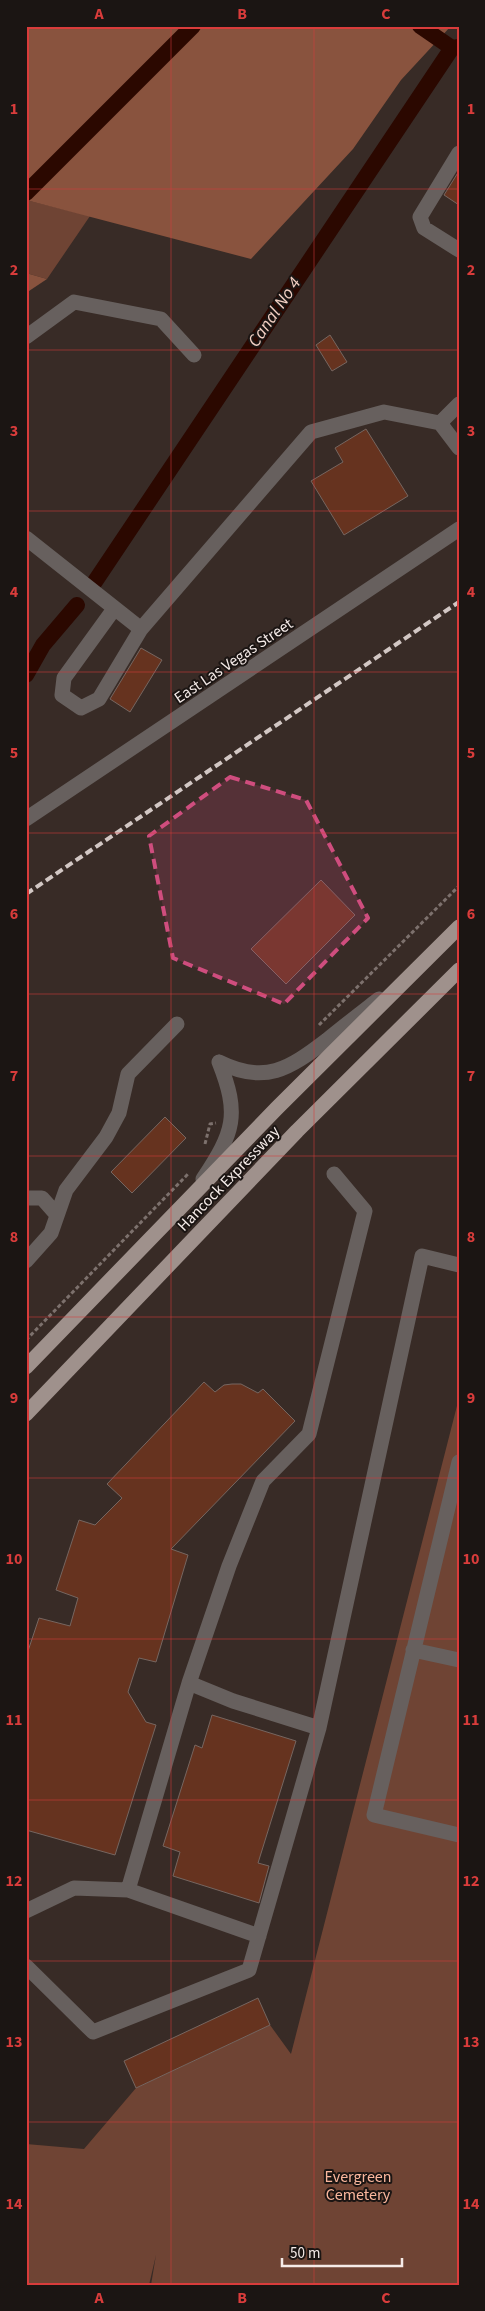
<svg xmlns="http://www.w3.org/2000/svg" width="485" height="2311" font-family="'Source Sans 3',sans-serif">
<rect width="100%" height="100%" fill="#382b26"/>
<!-- green -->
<path fill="#6f4434" d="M26,200l64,16 -43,63 -21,-6z
M459,1398v887h-308l5,-30 -7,30h-123v-141l58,5 52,-61 134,-63 21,29z"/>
<!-- forest -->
<path fill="#89533e" d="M26,26h425l-50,54 -48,69 -102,110 -225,-59z
M26,273l21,6 -21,14z"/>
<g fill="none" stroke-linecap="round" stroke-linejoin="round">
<!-- canal -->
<path stroke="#2b0800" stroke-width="16" d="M420,26l32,22
M26,193l167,-167
M94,583l358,-535 7,-1
M26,675l17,-30 34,-40"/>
</g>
<!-- building -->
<path fill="#66331f" stroke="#766660" d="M459,171v34l-15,-10z
M330,335l17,27 -15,9 -16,-26z
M366,429l42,67 -64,39 -33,-54 32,-19 -8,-14z
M141,648l21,12 -32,52 -20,-13z
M321,880l34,35 -69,69 -35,-35z
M165,1117l21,21 -54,55 -21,-21z
M204,1382l11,10 9,-7 8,-1h9l17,9 5,-4 32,32 -124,128 17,6 -32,107 -17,-4 -11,34 18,30 10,3 -41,130 -89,-25v-173l13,-39 31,8 8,-28 -22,-8 23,-70 16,5 27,-27 -15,-14z
M212,1715l84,26 -38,122 11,3 -10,37 -86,-27 7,-24 -17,-6 32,-101 7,3z
M258,1998l12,27 -134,63 -12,-27z"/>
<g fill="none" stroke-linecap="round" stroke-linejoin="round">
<!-- path -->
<path stroke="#7d716d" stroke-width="3" stroke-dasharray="4 2.5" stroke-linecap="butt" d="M319,1025l140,-139
M205,1144l5,-20 6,-1
M26,1340l162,-166"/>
<!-- minor -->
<path stroke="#67605e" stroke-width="15" d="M459,153l-39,64 4,11 35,22
M26,337l48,-35 87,17 33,36
M440,423l19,-19
M26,538l115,91 170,-197 73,-20 56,11 19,25
M114,609l-50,69 -2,17 19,13 18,-9 42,-70
M26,819l433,-290
M219,1062c46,23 70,7 108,-22 17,-14 34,-27 52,-41
M203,1179c31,-47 37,-64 16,-117
M26,1198h16l15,17
M26,1261l25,-28 15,-43 40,-53 13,-24 9,-39 49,-50
M459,1462l-85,353 85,20
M413,1650l46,10
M189,1683l44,18 86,27
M128,1890l131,46
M26,1911l48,-23 54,2 61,-207 40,-117 34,-85 46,-47 56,-223 -31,-37
M26,1966l67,66 156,-62 70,-242 103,-472 37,9"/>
<!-- major -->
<path stroke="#9f918c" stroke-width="15" d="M26,1367l251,-259 182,-181
M26,1414l271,-283 162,-161"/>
<!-- rail -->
<path stroke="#d2c7c4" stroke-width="4" stroke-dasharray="8 4" stroke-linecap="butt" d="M26,894l433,-292"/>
</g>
<!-- marked area -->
<path fill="#cf4d7e" fill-opacity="0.2" stroke="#cf4d7e" stroke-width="4" stroke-dasharray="10 6" stroke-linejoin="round" d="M230,777l76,23 62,118 -84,86 -111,-46 -24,-122z"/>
<!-- grid -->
<path fill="none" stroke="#d93c3b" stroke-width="1" stroke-opacity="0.55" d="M171,26v2259M314,26v2259M26,189h433M26,350h433M26,511h433M26,672h433M26,833h433M26,994h433M26,1156h433M26,1317h433M26,1478h433M26,1639h433M26,1800h433M26,1961h433M26,2122h433"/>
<g text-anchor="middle" stroke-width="4" stroke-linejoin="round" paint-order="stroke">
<!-- street labels -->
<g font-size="16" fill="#f5ebe8" stroke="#1b1513">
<text transform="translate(233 660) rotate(-34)" y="6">East Las Vegas Street</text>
<text transform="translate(228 1178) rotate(-46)" y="6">Hancock Expressway</text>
</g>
<!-- park labels -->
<g font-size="16" fill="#fbb79d" stroke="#1b1513">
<text x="358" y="2182">Evergreen<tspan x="358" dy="18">Cemetery</tspan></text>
</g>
<!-- water labels -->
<g font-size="18" font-style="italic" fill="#f4d1c4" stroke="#1b1513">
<text transform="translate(274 312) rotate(-56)" y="6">Canal No 4</text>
</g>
</g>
<!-- border -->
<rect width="485" height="2311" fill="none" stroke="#1b1513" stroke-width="55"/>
<!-- scale -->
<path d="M282 2258v8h120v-8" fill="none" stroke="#f5ebe8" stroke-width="2.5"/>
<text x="290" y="2258" font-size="15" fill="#f5ebe8" stroke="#1b1513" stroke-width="4" paint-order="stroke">50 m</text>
<rect x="28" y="28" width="430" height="2256" fill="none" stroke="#d93c3b" stroke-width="2"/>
<g font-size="16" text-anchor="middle" font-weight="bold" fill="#d93c3b">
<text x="99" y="19">A</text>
<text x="242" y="19">B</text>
<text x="386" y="19">C</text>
<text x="14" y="114">1</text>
<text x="471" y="114">1</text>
<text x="14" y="275">2</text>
<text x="471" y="275">2</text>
<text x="14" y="436">3</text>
<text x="471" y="436">3</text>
<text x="14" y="597">4</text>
<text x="471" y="597">4</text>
<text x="14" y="758">5</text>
<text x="471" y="758">5</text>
<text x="14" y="919">6</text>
<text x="471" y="919">6</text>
<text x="14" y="1081">7</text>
<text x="471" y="1081">7</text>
<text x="14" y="1242">8</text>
<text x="471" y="1242">8</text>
<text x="14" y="1403">9</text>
<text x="471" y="1403">9</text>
<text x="14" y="1564">10</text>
<text x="471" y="1564">10</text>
<text x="14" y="1725">11</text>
<text x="471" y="1725">11</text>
<text x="14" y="1886">12</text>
<text x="471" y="1886">12</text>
<text x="14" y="2047">13</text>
<text x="471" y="2047">13</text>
<text x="14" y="2209">14</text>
<text x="471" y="2209">14</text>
<text x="99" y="2303">A</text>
<text x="242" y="2303">B</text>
<text x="386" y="2303">C</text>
</g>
</svg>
